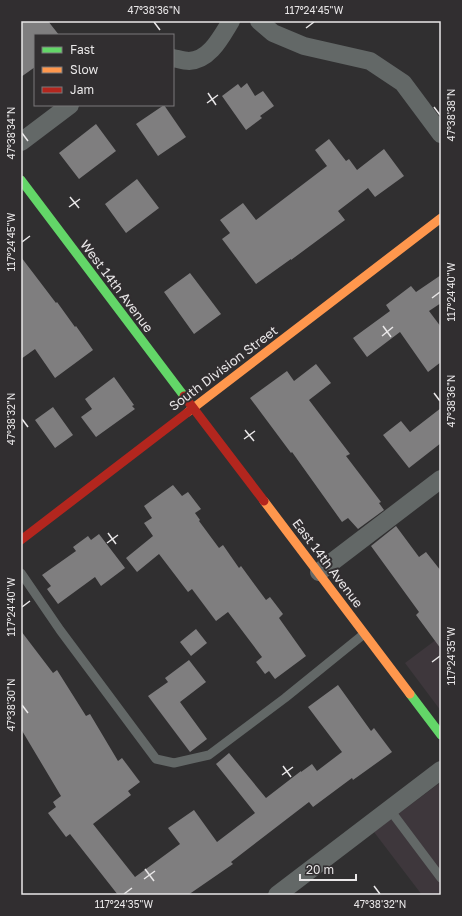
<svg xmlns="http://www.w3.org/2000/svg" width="462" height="916" font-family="'Golos Text',sans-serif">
<rect width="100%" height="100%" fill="#302f30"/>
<!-- built -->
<path fill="#3e373c" d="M441,636v75l-36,-48z
M441,782v113h-19l-48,-63z"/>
<!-- building -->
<path fill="#7f7e7f" d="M21,21h27l11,14h-24v32l-14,10z
M247,83l8,13 8,-5 11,15 -14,10 2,2 -16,12 -24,-34 16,-12 3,4z
M164,105l22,32 -28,19 -22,-32z
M96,124l20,27 -37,28 -20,-26z
M329,139l17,22 3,-2 8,11 27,-21 20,27 -29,21 -7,-9 -30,23 7,9 -54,40v-1l-35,25 -34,-45 8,-6 -10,-13 23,-17 13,17 71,-54 -12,-16z
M137,179l22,29 -33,25 -21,-29z
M21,257l35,46 1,-1 18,25 1,-1 17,24 -38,28 -20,-29 -14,10z
M190,273l31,41 -27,20 -30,-42z
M441,275v28l-12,8 12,16v35l-13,10 -28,-40 -33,25 -14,-19 37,-27 -4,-6 25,-19 5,6z
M316,364l15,19 -22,17 41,54 -4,2 35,46 -2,1 5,7 -26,19 -10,-11 -6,4 -50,-70 -1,1 -41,-55 37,-27 7,10z
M114,377l20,28 -2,1 3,3 -39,28 -15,-20 11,-8 -7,-10z
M53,407l20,28 -18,13 -20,-28z
M441,408v35l-32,25 -26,-33 18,-14 9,11z
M173,485l9,11 6,-4 13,17 -6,4 5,7 -1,1 20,27 4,-3 16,23 2,-2 25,34 4,-3 13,17 -4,4 27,38 -31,23 -6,-8 -4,3 -9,-12 6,-5 -34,-45 -12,9 -24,-32 -4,3 -29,-38 -22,18 -11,-14 27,-22 -9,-13 8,-5 -8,-12z
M396,526l23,31 7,-5 15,19v78l-25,-34 3,-3 -48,-66z
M99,534l26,34 -24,18 -6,-9 -37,27 -11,-15 4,-3 -9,-11 34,-24 -3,-4 15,-11 3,4z
M196,629l11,14 -16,13 -11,-14z
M21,631l32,42 4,-3 29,46 4,-2 28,47 4,-3 18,24 -12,9 3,4 -38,29 42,53 45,-33 -12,-16 26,-18 23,32 38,-29 -39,-49 13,-11 37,45 35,-27v1l11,-8 5,7 25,-19 -34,-45 30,-22 33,46 3,-3 18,24 -39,28 -1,-2 -39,29 -4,-5 -78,60 2,2 -45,31h-70l-48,-61 -4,3 -18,-24 8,-6 -3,-5 8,-6 -40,-67z
M189,660l17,22 -26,20 27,37 -17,13 -42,-56 20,-14 -3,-4z"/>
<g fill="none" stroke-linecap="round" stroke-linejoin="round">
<!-- lane -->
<path stroke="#636867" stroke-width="9" d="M21,573l39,57 96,129 18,4 35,-8 76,-57 79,-64
M390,810l51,68"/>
<!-- street -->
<path stroke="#636867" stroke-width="18" d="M259,21l14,12 31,13 66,15 33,22 38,51
M173,58c5,1 11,3 16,3 21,-1 32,-24 42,-40
M21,142l49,-37
M319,572l122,-93
M277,895l164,-125"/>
<!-- fast -->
<path stroke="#63d668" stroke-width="9" d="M21,180l163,216
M410,694l31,41"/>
<!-- slow -->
<path stroke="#ff974d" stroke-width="9" d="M188,412l253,-194
M264,501l146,193"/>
<!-- jam -->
<path stroke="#b3261e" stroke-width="9" d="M184,396l80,105
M21,540l167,-128"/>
</g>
<!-- ticks -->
<path fill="none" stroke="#e9e7e8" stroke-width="1.5" d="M154,22l6,8M306,28l8,-6M208,93l8,12M207,103l11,-8M434,107l6,8M22,133l6,8M70,197l9,11M69,207l11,-8M22,242l8,-6M432,298l8,-6M383,326l8,11M382,336l11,-9M434,393l6,8M22,419l6,8M245,430l9,11M244,439l11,-8M108,533l8,11M107,543l11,-8M22,607l8,-6M432,662l8,-6M22,705l6,8M283,766l8,11M282,775l11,-8M145,869l9,12M144,879l11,-8M374,886l6,8M124,894l8,-6"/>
<g text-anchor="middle" stroke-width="4" stroke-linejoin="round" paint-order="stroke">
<!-- street labels -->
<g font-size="13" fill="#e9e7e8" stroke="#312e30">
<text transform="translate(117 286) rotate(53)" y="5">West 14th Avenue</text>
<text transform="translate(223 368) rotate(-37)" y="5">South Division Street</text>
<text transform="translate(328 563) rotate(53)" y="5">East 14th Avenue</text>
</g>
</g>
<!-- border -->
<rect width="462" height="916" fill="none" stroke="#312e30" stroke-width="44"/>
<!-- legend -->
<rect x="34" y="34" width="140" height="72" fill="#312e30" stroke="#7b787a"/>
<rect x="42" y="47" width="20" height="6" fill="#63d668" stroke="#7b787a"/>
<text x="70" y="54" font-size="12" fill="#e9e7e8">Fast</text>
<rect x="42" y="67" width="20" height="6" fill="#ff974d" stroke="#7b787a"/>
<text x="70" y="74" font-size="12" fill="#e9e7e8">Slow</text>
<rect x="42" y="87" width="20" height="6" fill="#b3261e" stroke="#7b787a"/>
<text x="70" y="94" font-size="12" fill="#e9e7e8">Jam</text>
<!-- scale -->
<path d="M300 874v6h56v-6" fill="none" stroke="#e9e7e8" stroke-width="2"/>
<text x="306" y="874" font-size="12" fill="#e9e7e8" stroke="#312e30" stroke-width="3" paint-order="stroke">20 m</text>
<rect x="22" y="22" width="418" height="872" fill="none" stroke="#e9e7e8" stroke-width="1.5"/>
<g font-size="10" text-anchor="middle" fill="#e9e7e8">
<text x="154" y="14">47°38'36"N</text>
<text x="314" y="14">117°24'45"W</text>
<text transform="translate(451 115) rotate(-90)" y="4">47°38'38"N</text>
<text transform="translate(11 133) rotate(-90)" y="4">47°38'34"N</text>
<text transform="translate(11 242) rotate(-90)" y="4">117°24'45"W</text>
<text transform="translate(451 292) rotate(-90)" y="4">117°24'40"W</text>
<text transform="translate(451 401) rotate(-90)" y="4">47°38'36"N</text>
<text transform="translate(11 419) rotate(-90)" y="4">47°38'32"N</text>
<text transform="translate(11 607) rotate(-90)" y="4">117°24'40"W</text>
<text transform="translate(451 656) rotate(-90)" y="4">117°24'35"W</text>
<text transform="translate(11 705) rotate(-90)" y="4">47°38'30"N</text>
<text x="124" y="908">117°24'35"W</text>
<text x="380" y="908">47°38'32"N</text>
</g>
</svg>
